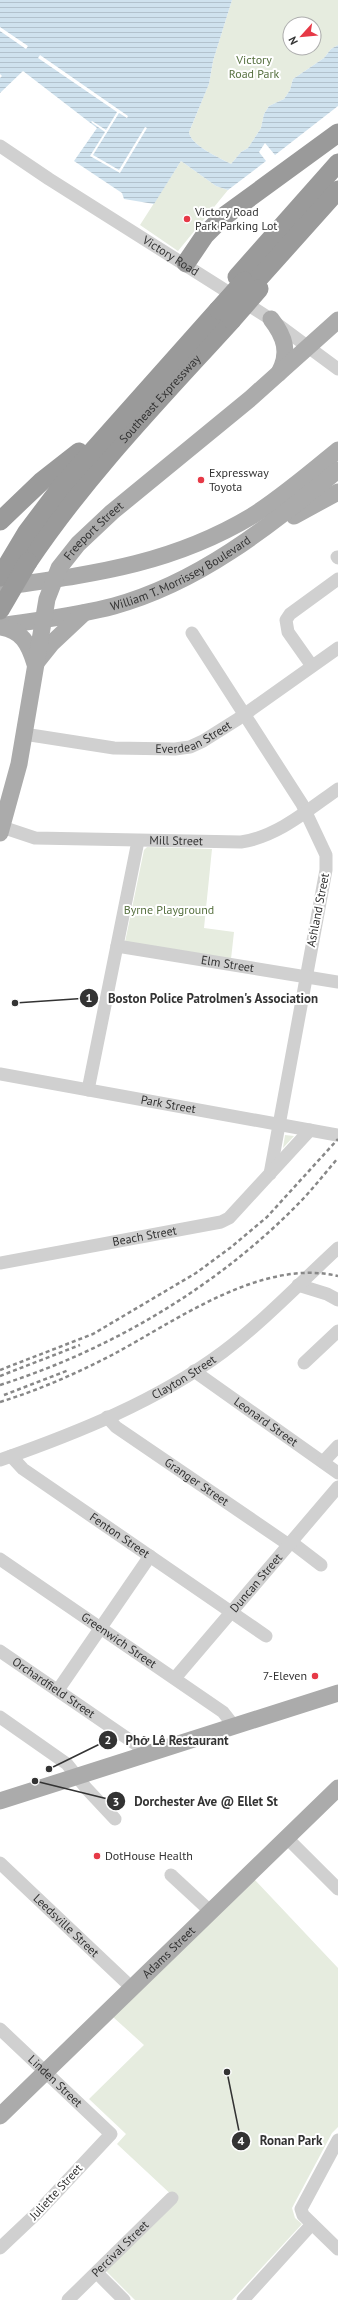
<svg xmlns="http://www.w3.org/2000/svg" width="338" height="2300" font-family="'PT Sans',sans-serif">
<defs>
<pattern id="water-rules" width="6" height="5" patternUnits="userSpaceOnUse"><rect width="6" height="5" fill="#cfe2ee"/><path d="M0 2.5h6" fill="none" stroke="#b2c2cd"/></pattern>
</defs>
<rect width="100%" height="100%" fill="#fff"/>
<!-- green -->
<path fill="#e6ecdf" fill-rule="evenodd" d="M232,0h106v45l-7,4 -7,9 -31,21 -3,11 -6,9 -15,7 -5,8 -3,14 -13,20 -7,4 -10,12c-11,-6 -41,-19 -42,-32l20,-48 4,-23zM290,24h24v24h-24z
M181,161l35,25 12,4 -50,61 -38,-26z
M147,847l65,2 -8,79 30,4 -3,27 -106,-17 19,-92z
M285,1135l9,1 -11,12z
M255,1880l83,88v159l-6,6 -40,75 3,10 7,6 -70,76h-97l-30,-30 71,-71 -59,-55 9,-10 -37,-35 55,-54 -31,-28z"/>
<!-- water -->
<path fill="url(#water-rules)" d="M0,0h232l-19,61 -4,23 -20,48c1,13 31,26 42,32l10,-12 7,-4 13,-20 3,-14 5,-8 15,-7 6,-9 3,-11 31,-21 7,-9 7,-4v61l-63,49 -10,-12 -6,9 7,9 -38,29 -12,-4 -35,-25 -27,43 -30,-5 -2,-6 -48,-32 23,-33 -74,-57 -23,22v-15l2,-2 -2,-2z"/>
<!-- pier -->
<path fill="#fff" d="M0,27l28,19 -2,3 -26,-18z
M40,55l88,61 -1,2 -8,-5 -26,42 26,15 26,-43 2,1 -27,45 -30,-17 15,-24 -14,-10 1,-1 14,9 11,-18 -79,-54z"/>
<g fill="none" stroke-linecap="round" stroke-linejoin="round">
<!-- minor -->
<g stroke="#d0d0d0" stroke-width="13">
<path id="s1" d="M0,146l49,33 220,139 69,51"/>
<path d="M337,557l1,1"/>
<path d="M192,633l110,171 24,51v15l-56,304"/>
<path d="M312,666l-24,-34 -2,-12 4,-6 48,-35"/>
<path id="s2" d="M24,734l90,14 61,1 15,-2 13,-6 35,-22 100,-71"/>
<path id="s3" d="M2,827l33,11 206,4c36,-5 67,-32 97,-53"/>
<path id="s4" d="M117,946l221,36"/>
<path id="s5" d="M0,1074l337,61"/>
<path d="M88,1090l50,-249"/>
<path id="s6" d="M0,1263l221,-41 8,-4 81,-88"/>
<path d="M298,1285l29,9 11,6"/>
<path d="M304,1363l34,-32"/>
<path id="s7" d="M194,1371l144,102"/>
<path id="s8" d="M107,1417l9,10 173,118"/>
<path id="s9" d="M11,1456l12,13 243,167"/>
<path id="s10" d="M0,1460c77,-27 157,-59 223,-108 41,-31 77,-69 115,-104"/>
<path d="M323,1462l15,-16"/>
<path d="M291,1542l30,23"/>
<path id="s11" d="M0,1559l223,153 11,14"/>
<path id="s12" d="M0,1651l137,94 8,10"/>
<path id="s13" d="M175,1678l163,-191"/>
<path d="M58,1690l92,-134"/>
<path d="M0,1717l67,47 19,24 29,31"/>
<path d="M286,1837l52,52"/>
<path id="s14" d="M0,1863l131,124"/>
<path d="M171,1875l39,36"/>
<path id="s15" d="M0,2029l111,105 -74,79 -37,35"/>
<path d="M338,2140l-37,69 2,6 35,34"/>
<path d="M97,2273l27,27"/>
<path id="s16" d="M68,2300l104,-102"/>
<path d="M243,2300l69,-76"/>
</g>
<!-- major -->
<g stroke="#ababab" stroke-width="17">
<path d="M271,319c14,18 19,34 8,54"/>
<path d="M294,516l44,-24"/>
<path d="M0,587c92,-13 170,-22 252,-71 30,-19 58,-43 86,-66"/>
<path id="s17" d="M0,626c38,-6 77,-10 114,-20 87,-24 155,-80 224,-136"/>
<path d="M0,627c22,3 29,17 35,37"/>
<path d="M36,663l16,-20 32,-30"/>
<path id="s18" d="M0,833l19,-69 28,-165 12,-31 19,-24 34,-32 139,-114 87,-78"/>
<path d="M0,1801l338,-108"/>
<path id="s19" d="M0,2116l338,-328"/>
</g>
<!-- highway -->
<g stroke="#9a9a9a" stroke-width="19">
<path d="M186,263l19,-28 18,-18 115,-84"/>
<path d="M237,277l101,-114"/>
<path d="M253,285l85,-95"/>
<path d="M0,521l42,-40 37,-29"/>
<path id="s20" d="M28,562c59,-88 133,-164 204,-242"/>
<path d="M0,577l27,-45 37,-49 154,-173"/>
</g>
<!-- rail -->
<path stroke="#888" stroke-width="2.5" stroke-dasharray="4 3" stroke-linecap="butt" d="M0,1370l93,-36 103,-61 34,-25 37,-31 71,-78
M0,1376l80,-31
M0,1385c113,-36 220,-100 302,-185 13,-14 24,-28 36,-42
M4,1395l65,-25
M0,1402c39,-12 75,-28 112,-47 64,-34 149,-97 226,-79"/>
<!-- highway-bridge -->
<path stroke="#9a9a9a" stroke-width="19" d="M218,310l26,-29
M232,320l27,-31
M0,610l28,-48"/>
</g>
<!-- markers -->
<g fill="#e63946" stroke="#fff" stroke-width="1.5">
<circle cx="187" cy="219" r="4"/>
<circle cx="201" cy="480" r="4"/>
<circle cx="315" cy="1676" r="4"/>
<circle cx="97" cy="1856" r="4"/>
</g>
<g text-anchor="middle" stroke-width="4" stroke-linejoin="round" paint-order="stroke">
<!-- park labels -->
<g font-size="12" fill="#56703f" stroke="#fff">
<text x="254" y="64">Victory<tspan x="254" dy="14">Road Park</tspan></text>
<text x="169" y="914">Byrne Playground</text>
</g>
<!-- poi labels -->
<g font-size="12" fill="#333" stroke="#fff" text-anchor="start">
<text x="195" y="216">Victory Road<tspan x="195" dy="14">Park Parking Lot</tspan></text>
<text x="209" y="477">Expressway<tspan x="209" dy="14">Toyota</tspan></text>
<text x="307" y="1680" text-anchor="end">7-Eleven</text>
<text x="105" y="1860">DotHouse Health</text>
</g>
<!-- street labels -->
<g font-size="12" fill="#333" stroke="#fff">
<text dy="4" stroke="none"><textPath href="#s1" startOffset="203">Victory Road</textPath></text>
<text dy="4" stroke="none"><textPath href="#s20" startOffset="210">Southeast Expressway</textPath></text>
<text dy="4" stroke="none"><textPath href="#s18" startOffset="323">Freeport Street</textPath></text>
<text dy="4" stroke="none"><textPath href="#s17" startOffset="190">William T. Morrissey Boulevard</textPath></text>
<text dy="4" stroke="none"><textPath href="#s2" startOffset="173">Everdean Street</textPath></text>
<text dy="4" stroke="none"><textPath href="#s3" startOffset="176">Mill Street</textPath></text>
<text transform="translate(318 910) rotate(-79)" y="4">Ashland Street</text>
<text dy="4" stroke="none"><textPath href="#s4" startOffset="112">Elm Street</textPath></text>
<text dy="4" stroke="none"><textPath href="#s5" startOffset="171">Park Street</textPath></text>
<text dy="4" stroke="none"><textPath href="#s6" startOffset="147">Beach Street</textPath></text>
<text dy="4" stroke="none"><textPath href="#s10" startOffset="202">Clayton Street</textPath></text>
<text dy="4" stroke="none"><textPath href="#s7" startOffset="88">Leonard Street</textPath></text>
<text dy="4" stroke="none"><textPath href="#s8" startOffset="111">Granger Street</textPath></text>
<text dy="4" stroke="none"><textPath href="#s9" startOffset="135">Fenton Street</textPath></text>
<text dy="4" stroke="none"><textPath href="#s13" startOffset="125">Duncan Street</textPath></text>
<text dy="4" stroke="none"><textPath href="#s11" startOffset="144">Greenwich Street</textPath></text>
<text dy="4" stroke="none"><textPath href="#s12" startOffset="65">Orchardfield Street</textPath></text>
<text dy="4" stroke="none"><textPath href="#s14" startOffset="91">Leedsville Street</textPath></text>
<text dy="4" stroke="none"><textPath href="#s19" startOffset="235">Adams Street</textPath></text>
<text dy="4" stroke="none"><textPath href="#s15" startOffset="76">Linden Street</textPath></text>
<text transform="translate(56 2192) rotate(-47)" y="4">Juliette Street</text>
<text dy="4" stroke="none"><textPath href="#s16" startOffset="73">Percival Street</textPath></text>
</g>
</g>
<!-- callouts -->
<path fill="none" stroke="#333" stroke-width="1.5" d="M15 1003L89 998M49 1769L108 1740M35 1781L116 1801M227 2072L241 2141"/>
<g fill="#333" stroke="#fff" stroke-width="1.5">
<circle cx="15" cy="1003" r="4"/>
<circle cx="49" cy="1769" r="4"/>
<circle cx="35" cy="1781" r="4"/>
<circle cx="227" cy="2072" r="4"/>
<circle cx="89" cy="998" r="10"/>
<circle cx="108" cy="1740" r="10"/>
<circle cx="116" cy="1801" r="10"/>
<circle cx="241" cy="2141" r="10"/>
</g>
<g font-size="12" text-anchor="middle" font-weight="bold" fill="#fff">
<text x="89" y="1002">1</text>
<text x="108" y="1744">2</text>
<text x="116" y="1806">3</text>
<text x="241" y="2145">4</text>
</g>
<g font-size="13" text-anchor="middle" font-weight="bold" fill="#333" stroke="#fff" stroke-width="4" stroke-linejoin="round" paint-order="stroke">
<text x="213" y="1003">Boston Police Patrolmen's Association</text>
<text x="177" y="1745">Phở Lê Restaurant</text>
<text x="206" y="1806">Dorchester Ave @ Ellet St</text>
<text x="291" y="2145">Ronan Park</text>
</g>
<!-- north arrow -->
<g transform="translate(302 36) rotate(243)"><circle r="19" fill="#ffffff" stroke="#adadad"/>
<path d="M0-3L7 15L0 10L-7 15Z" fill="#e63946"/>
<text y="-6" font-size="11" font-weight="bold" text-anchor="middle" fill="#333333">N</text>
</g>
</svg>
